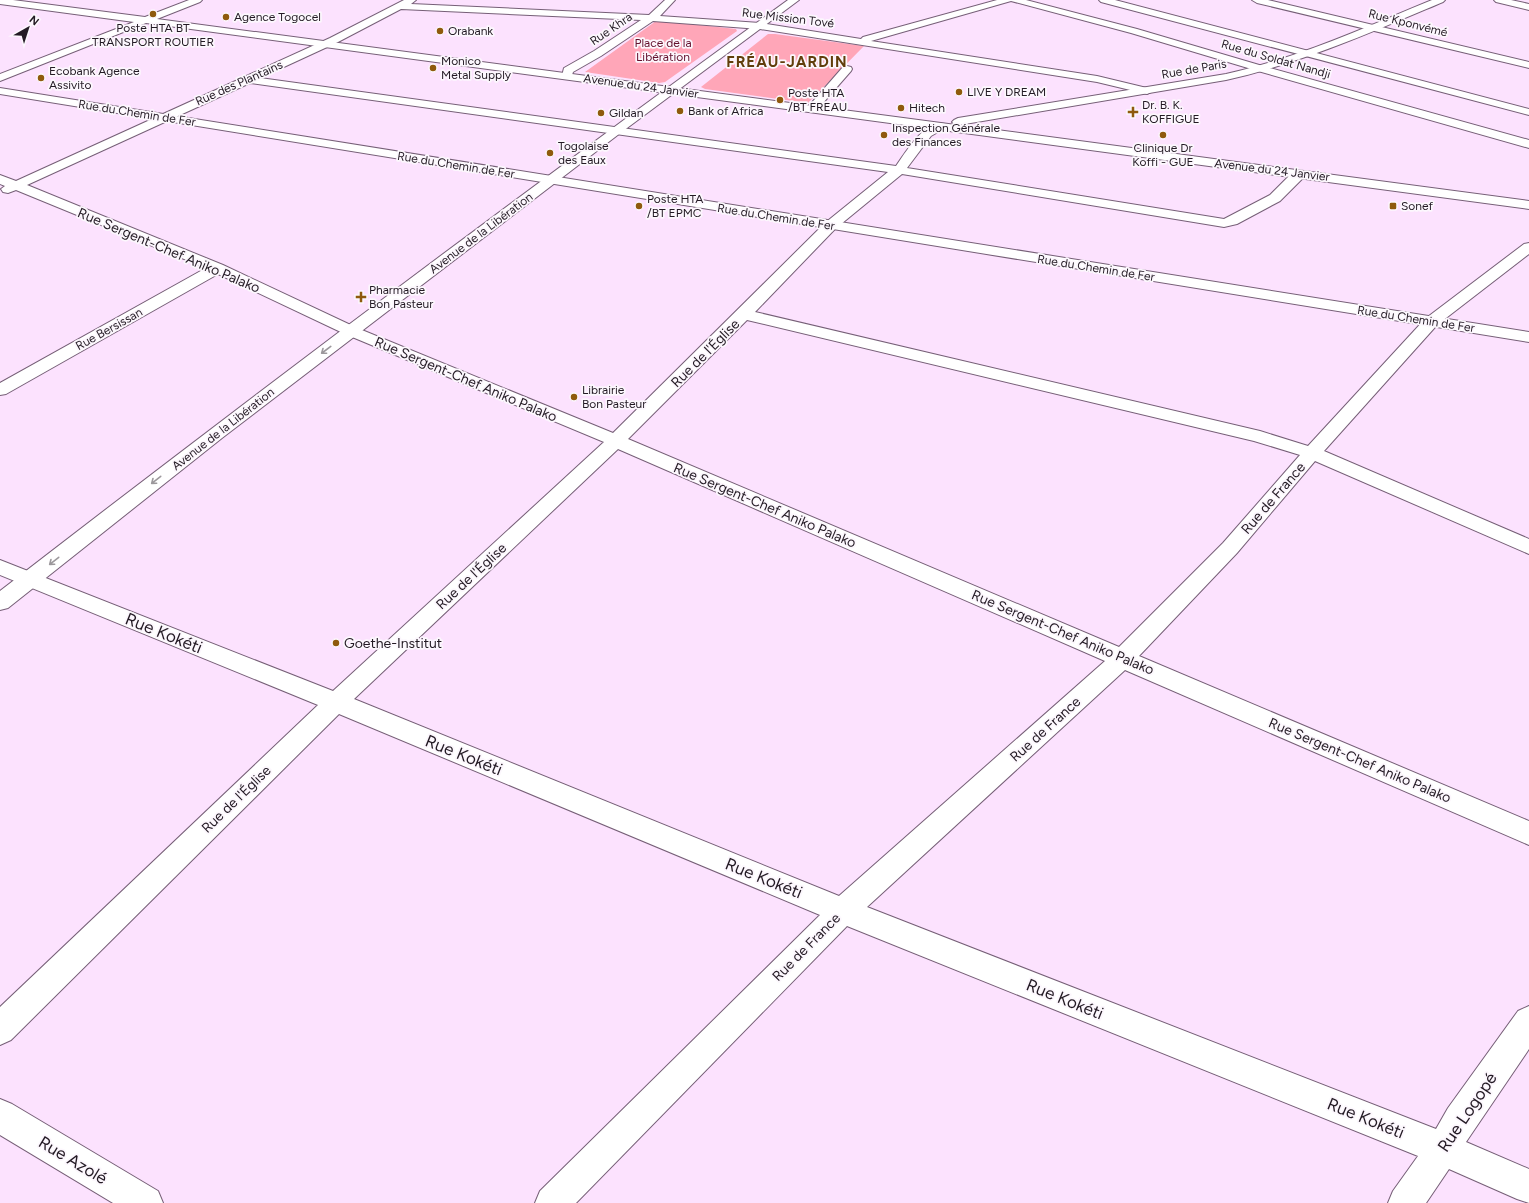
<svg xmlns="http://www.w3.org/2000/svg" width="1529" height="1203" font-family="Figtree,sans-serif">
<rect width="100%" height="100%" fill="#fce2fe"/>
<!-- green -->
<path fill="#ffa6b8" d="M656,21h7l73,8 1,2 -72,51 -6,1 -74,-11z
M768,34h7l89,12 -56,57 -103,-14 -4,-2z"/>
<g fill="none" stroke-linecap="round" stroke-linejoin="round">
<defs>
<path id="minor" d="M404,0h12l-5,4 238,11 16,-15h10l-15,16 100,7 101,16 2,-2 134,-37h29l111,29 129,38 263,73v8l-271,-77 -127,-38 -120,-32 -140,40 226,35 54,13 2,2 -6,3 -50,-12 -337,-53 -107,-8 -52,35 -28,16 -2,6 -4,1 -5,-3 2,-8 30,-17 47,-31 -240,-11 -63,33 -78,36 636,88c10,-14 29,-47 49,-42l2,2 -2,2 -14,8 -24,32 317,51 46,-24 24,-24h10l1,3 -1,3 -24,24 -43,23 -13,3 -322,-53 -67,55 -80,83 505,119 48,15 117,-127 99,-75 5,-1v11l-92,71 -113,126 205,88v15l-214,-93 -78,92 -98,103 390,165v24l-404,-175 -258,237 569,222 12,-21 70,-97 11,-5v43l-63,93 63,27v34l-12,-4 -68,-30 -23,34h-38l5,-12 25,-35 -571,-230 -271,277h-41l5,-12 280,-276 -481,-201 -328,326 -11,5v-38l318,-302 -318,-130v-15l333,131 271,-249 -259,-108 -127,-60 -212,120 -6,1v-12l206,-115 -190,-78 -8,3 -5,-1 -2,-3 4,-3 -5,-2v-9l16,6 314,-143zM250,83l638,89 -63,51 -212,210 -256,-105 -134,-63 -196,-80zM747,320l507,121 46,14 -77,88 -104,104 -491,-208zM618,449l487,212 -266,235 -485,-197z
M1099,0h16l414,109v6l-428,-113z
M1252,0h16l261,62v6l-272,-65z
M1494,0h17l18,4v6l-33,-8z
M847,66l4,1 1,2 -1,2 -35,40h-8l-2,-2 2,-2 35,-40z
M0,1099l12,5 146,87 5,12h-50l-113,-68z"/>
<path id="tertiary" d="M0,0h13l132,17 44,-17h13l-2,2 -43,17 799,106 -4,-3 2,-2 4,-2 268,-44c72,-16 138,-46 206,-74h13l-2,2c-71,30 -141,61 -217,78l-267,45 570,76v8l-1383,-186 -146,58v-7l134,-52 -134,-18z
M0,88l1529,244v10l-1529,-248z"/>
<path id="secondary" d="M788,0h11l-180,134 -397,304 -214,170 -8,2v-19c260,-201 522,-398 788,-591z"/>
</defs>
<!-- minor casing -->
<use href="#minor" stroke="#765f77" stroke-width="2"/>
<!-- tertiary casing -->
<use href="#tertiary" stroke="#765f77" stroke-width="2"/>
<!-- secondary casing -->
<use href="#secondary" stroke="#765f77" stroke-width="2"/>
<!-- minor -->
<use href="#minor" fill="#fff" fill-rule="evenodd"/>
<!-- tertiary -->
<use href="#tertiary" fill="#fff" fill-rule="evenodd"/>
<!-- secondary -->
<use href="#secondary" fill="#fff" fill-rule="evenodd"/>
</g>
<!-- one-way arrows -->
<defs><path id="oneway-shaft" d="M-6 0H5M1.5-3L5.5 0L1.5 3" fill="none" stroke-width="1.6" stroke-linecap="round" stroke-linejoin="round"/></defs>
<g stroke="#9c989c">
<use href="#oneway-shaft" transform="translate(326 350) rotate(143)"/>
<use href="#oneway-shaft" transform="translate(156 480) rotate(142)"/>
<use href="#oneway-shaft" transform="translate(54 561) rotate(142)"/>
</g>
<!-- markers -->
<g fill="#8f5a0c" stroke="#fcf7fd" stroke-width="1.5">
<circle cx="153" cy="14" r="4"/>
<circle cx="226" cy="17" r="4"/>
<circle cx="440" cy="31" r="4"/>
<circle cx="433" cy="68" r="4"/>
<circle cx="41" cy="78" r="4"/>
<circle cx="959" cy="92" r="4"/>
<circle cx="780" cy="100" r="4"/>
<circle cx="901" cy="108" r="4"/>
<circle cx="680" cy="111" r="4"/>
<path d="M1131 106h4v4h4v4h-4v4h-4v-4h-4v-4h4z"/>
<circle cx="601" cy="113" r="4"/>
<circle cx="884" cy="135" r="4"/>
<circle cx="1163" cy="135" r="4"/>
<circle cx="550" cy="153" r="4"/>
<circle cx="639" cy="206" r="4"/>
<rect x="1389" y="202" width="8" height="8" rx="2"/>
<path d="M359 291h4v4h4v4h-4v4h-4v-4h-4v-4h4z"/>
<circle cx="574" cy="397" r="4"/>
<circle cx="336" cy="643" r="4"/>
</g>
<g text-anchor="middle" stroke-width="3.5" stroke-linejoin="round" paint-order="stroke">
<!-- far-poi labels -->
<g font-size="12" fill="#231a24" stroke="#fcf7fd" text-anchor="start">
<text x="234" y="21">Agence Togocel</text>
<text x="153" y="32" text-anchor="middle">Poste HTA BT<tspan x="153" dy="14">TRANSPORT ROUTIER</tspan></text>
<text x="448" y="35">Orabank</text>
<text x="441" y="65">Monico<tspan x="441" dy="14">Metal Supply</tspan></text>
<text x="49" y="75">Ecobank Agence<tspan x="49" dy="14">Assivito</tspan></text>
<text x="967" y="96">LIVE Y DREAM</text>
<text x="788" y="97">Poste HTA<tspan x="788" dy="14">/BT FREAU</tspan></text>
<text x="1142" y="109">Dr. B. K.<tspan x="1142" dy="14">KOFFIGUE</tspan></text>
<text x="909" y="112">Hitech</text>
<text x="688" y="115">Bank of Africa</text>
<text x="609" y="117">Gildan</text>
<text x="892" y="132">Inspection Générale<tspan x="892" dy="14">des Finances</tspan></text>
<text x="558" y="150">Togolaise<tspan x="558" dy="14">des Eaux</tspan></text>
<text x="1163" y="152" text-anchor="middle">Clinique Dr<tspan x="1163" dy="14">Koffi - GUE</tspan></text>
<text x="647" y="203">Poste HTA<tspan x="647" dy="14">/BT EPMC</tspan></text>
<text x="1401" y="210">Sonef</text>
<text x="369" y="294">Pharmacie<tspan x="369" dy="14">Bon Pasteur</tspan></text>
<text x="582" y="394">Librairie<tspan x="582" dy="14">Bon Pasteur</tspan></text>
</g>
<!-- far-street labels -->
<g font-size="12" fill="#231a24" stroke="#fcf7fd">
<text transform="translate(788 18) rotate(7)" y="4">Rue Mission Tové</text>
<text transform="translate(1408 23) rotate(14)" y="4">Rue Kponvémé</text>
<text transform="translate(611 29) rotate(-34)" y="4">Rue Khra</text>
<text transform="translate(1276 59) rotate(16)" y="4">Rue du Soldat Nandji</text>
<text transform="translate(1194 69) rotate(-10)" y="4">Rue de Paris</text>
<text transform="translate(239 83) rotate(-24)" y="4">Rue des Plantains</text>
<text transform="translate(641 86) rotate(8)" y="4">Avenue du 24 Janvier</text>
<text transform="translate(137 113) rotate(9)" y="4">Rue du Chemin de Fer</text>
<text transform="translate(456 165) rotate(9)" y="4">Rue du Chemin de Fer</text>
<text transform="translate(1272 170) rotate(7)" y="4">Avenue du 24 Janvier</text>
<text transform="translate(776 217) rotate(9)" y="4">Rue du Chemin de Fer</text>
<text transform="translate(481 233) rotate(-37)" y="4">Avenue de la Libération</text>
<text transform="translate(1096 268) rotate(9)" y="4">Rue du Chemin de Fer</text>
<text transform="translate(1416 319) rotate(9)" y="4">Rue du Chemin de Fer</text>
<text transform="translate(109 329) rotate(-29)" y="4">Rue Bersissan</text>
<text transform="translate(223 429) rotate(-38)" y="4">Avenue de la Libération</text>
</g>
<!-- far-park labels -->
<g font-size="12" fill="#63102d" stroke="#fcf7fd">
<text x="663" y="47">Place de la<tspan x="663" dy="14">Libération</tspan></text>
</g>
<!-- street labels -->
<g font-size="14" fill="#231a24" stroke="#fcf7fd">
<text transform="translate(169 250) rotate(23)" y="5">Rue Sergent-Chef Aniko Palako</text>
<text transform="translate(705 353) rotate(-45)" y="5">Rue de l'Église</text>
<text transform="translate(466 379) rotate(23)" y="5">Rue Sergent-Chef Aniko Palako</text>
<text transform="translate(1273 498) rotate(-49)" y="5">Rue de France</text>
<text transform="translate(765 505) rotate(23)" y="5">Rue Sergent-Chef Aniko Palako</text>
<text transform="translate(471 576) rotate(-43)" y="5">Rue de l'Église</text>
<text transform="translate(1063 632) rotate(23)" y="5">Rue Sergent-Chef Aniko Palako</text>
<text transform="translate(1045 729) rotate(-42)" y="5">Rue de France</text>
<text transform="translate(1360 760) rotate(23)" y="5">Rue Sergent-Chef Aniko Palako</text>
<text transform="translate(236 799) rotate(-44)" y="5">Rue de l'Église</text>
<text transform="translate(806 947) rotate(-45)" y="5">Rue de France</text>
</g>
<!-- poi labels -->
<g font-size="14" fill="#231a24" stroke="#fcf7fd" text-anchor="start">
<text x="344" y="648">Goethe-Institut</text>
</g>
<!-- far-district labels -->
<g font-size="15" font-weight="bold" letter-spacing="1" fill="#623e0b" stroke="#fcf7fd">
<text x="787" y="67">FRÉAU-JARDIN</text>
</g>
<!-- near-street labels -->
<g font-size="17" fill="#231a24" stroke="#fcf7fd">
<text transform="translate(164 633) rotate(22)" y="6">Rue Kokéti</text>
<text transform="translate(464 755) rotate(22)" y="6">Rue Kokéti</text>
<text transform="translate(764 878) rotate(22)" y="6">Rue Kokéti</text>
<text transform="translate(1065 999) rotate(22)" y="6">Rue Kokéti</text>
<text transform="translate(1467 1112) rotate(-56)" y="6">Rue Logopé</text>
<text transform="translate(1366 1118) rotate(22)" y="6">Rue Kokéti</text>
<text transform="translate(73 1160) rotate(31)" y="6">Rue Azolé</text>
</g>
</g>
<!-- north arrow -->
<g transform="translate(28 28) rotate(39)" stroke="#fcf7fd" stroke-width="3" paint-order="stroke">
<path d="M0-3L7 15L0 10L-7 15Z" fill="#231a24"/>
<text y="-6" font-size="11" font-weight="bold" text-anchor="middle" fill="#231a24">N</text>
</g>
</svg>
